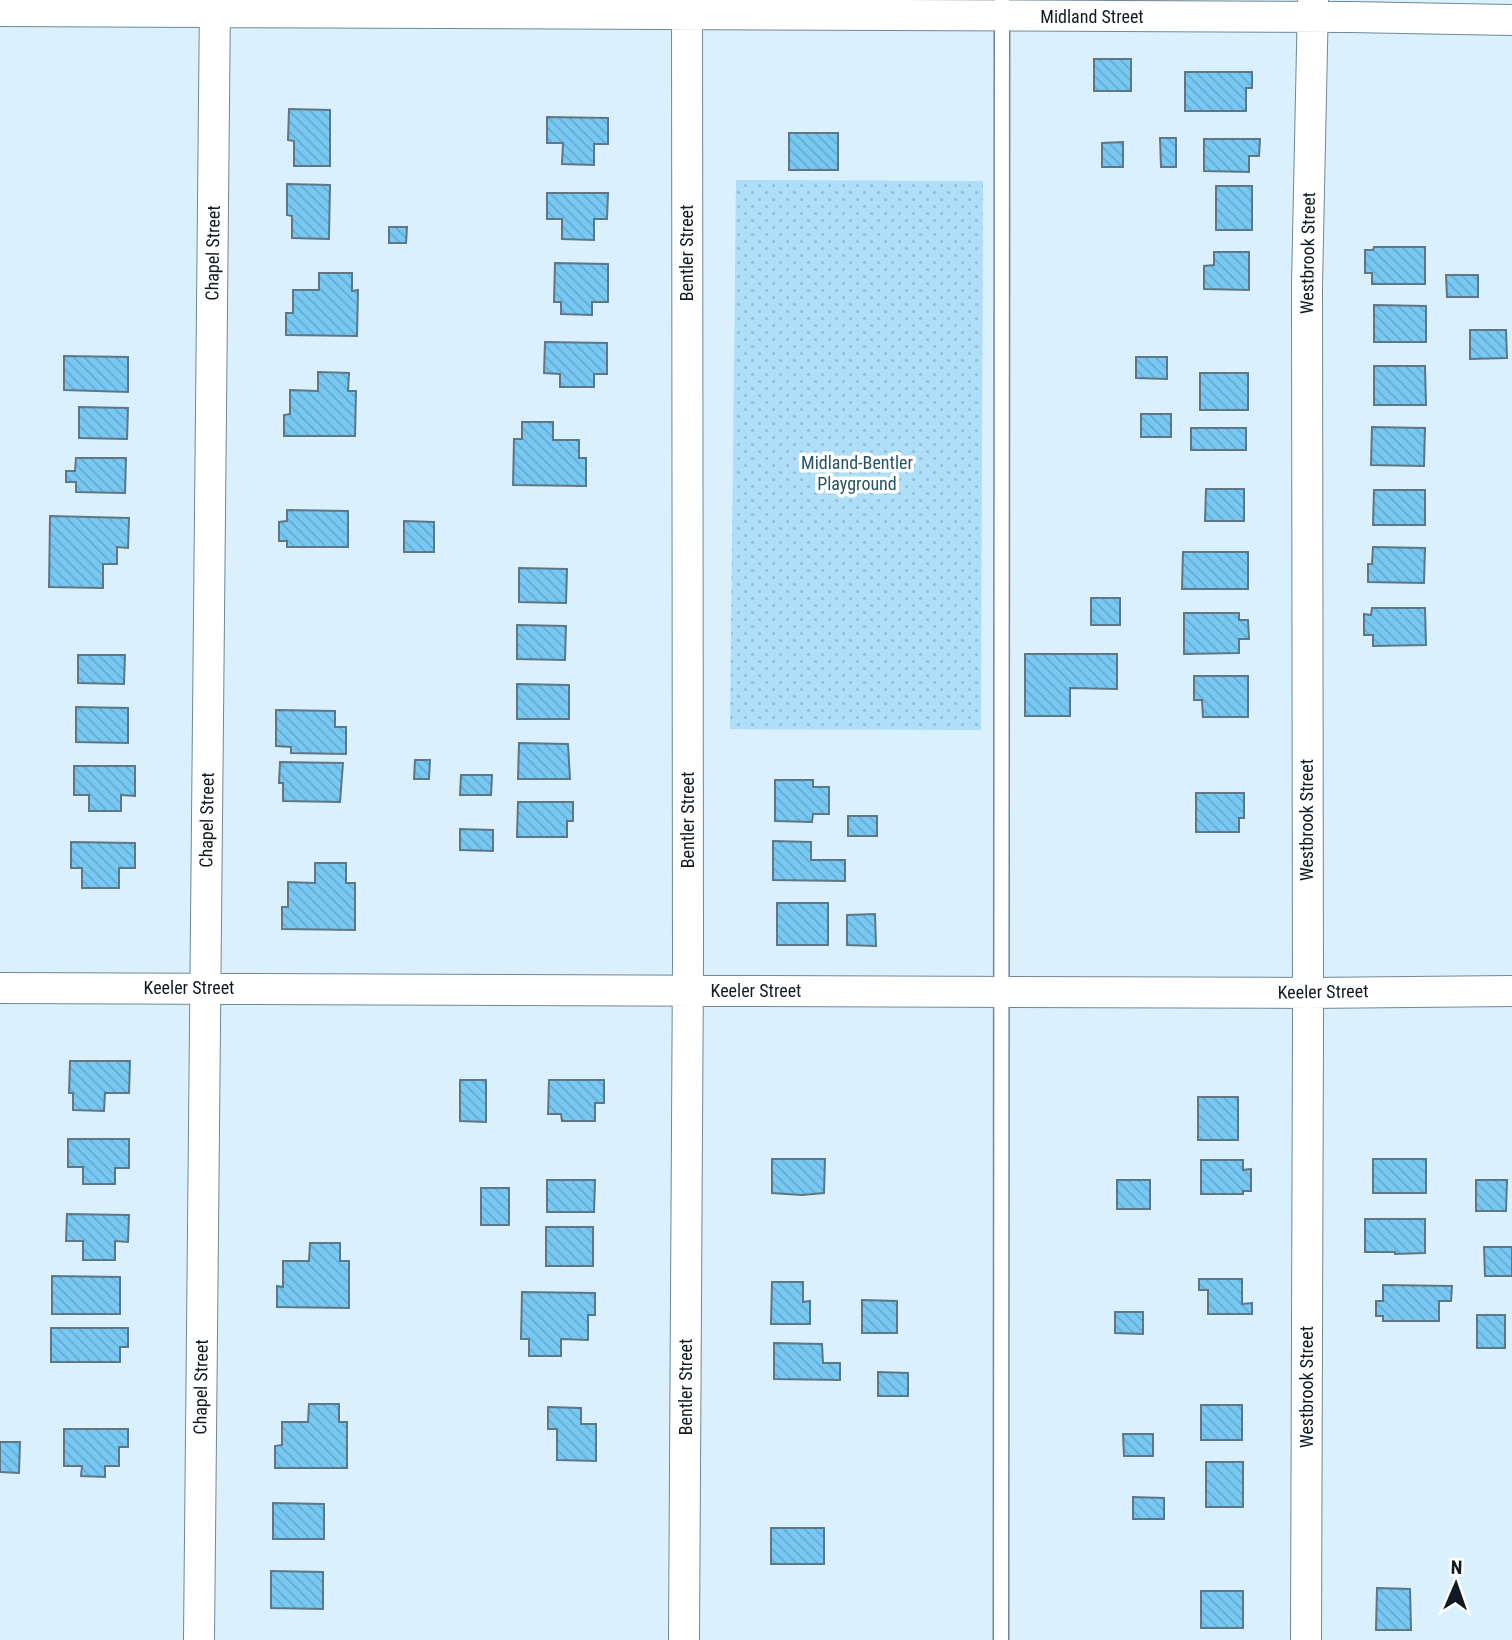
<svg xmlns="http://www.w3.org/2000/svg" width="1512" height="1640" font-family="'Roboto Condensed',sans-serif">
<defs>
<pattern id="green-dots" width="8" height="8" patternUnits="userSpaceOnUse" patternTransform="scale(1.75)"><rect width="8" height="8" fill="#afdef9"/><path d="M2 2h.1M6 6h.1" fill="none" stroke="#96bed5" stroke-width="1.8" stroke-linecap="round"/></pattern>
<pattern id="building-back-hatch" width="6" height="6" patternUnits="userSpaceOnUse" patternTransform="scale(1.75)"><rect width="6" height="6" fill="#77c8f3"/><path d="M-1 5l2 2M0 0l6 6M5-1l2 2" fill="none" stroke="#66abd0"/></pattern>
</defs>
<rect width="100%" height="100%" fill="#dbf0fd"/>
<!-- green -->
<path fill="url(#green-dots)" d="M736,180l247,1 -2,549 -251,-1z"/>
<!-- building -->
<path fill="url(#building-back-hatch)" stroke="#5f7684" stroke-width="2" d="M1094,59h37v32h-37z
M1185,72h67v16h-6v23h-61z
M289,109l41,1v56h-36v-25l-6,-1z
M547,117l61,1v26h-14v21l-32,-1 1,-21h-16z
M789,133h49v37h-49z
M1160,138h16v29h-15z
M1204,139h56l-1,17h-10v16l-45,-1z
M1123,142v25h-21v-24z
M287,184l43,1 -1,54 -37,-1v-22l-5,-1z
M1216,186h36v44h-36z
M547,193h61l-1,26h-13v21l-32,-1v-20h-15z
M389,227h18l-1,16h-17z
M1374,247h51v37h-53v-11h-7v-23h8z
M1214,252h35v38l-45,-1v-23l10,-1z
M555,263l53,1v38h-16v13l-31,-1v-12h-7z
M319,273h33v18l6,-1 -1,46 -71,-1v-22h7v-23h26z
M1446,275h32v22h-31z
M1374,305l52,1v36h-52z
M1470,330h36l1,28 -37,1z
M545,342l62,1v31h-13v13h-34v-13l-16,-1z
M64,356l64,1v35l-64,-2z
M1136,357h31v22l-31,-1z
M1374,366h51l1,39h-52z
M318,372l31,1 -1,18h8l-1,45h-71v-21l6,-1v-24l28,1z
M1200,373h48v37h-48z
M79,407l49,1 -1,31 -48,-1z
M1141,414h30v23h-30z
M522,422h31v18h26v18h7v28l-73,-1 1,-46h8z
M1372,427l53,1 -1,38 -53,-1z
M1191,428h55v22h-55z
M76,458h50l-1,35 -49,-1v-10h-10v-11h9z
M1206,489h38v32h-39z
M1374,490h51v35h-52z
M287,510l61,1v36h-61v-6h-8v-19l8,-1z
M50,516l79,2 -1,30 -11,-1v17h-14v24l-54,-1z
M404,521l30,1v30h-30z
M1373,547l52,1 -1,35 -56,-1v-18h4z
M1183,552h65v37h-66z
M519,568l48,1 -1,34 -47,-1z
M1091,598h29v27h-29z
M1372,608h53l1,37 -53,1v-11h-9v-21l7,1z
M1184,613h55v7h9l1,19h-10v14l-55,1z
M517,625l49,1 -1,34 -48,-1z
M1025,654h92v35l-47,-1v28h-45z
M78,655h47l-1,29 -46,-1z
M1194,676h54v41h-45l-1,-17h-8z
M517,684l52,1v34h-52z
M76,707l52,1v35l-52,-1z
M276,710l59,1v16h11v27l-55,-1v-6l-15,-1z
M519,743l49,1 2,35h-52z
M415,760h15l-1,19h-15z
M280,762l63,1 -3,39 -57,-1v-18h-4z
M74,766h61v30l-14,-1v16h-32v-16h-15z
M461,775h31l-1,20h-31z
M775,780h38v7h16v27h-16l-1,8 -37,-1z
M1196,793h48v25h-5v14h-43z
M518,802h55v19h-6v16h-50z
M848,816h29v20h-29z
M460,829l33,1v21l-33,-1z
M773,841l38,1v18h34v21l-72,-1z
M71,842l64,1v25h-16v20h-37v-20h-11z
M315,863h31v20h9v47l-73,-1v-22h6v-25l27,1z
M777,903h51v42h-51z
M875,914l1,32 -29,-1v-30z
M70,1061h60l-1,32h-24l-1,18 -31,-1v-17h-4z
M460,1080h26v42l-26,-1z
M549,1080h55v23h-9v18h-33l-1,-7h-13z
M1198,1097h40v43h-40z
M68,1139h61v29h-14v16h-32v-17h-15z
M772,1159h53l-1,34 -22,2 -30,-2z
M1373,1159h53v34h-53z
M1201,1160h42v10l8,-1v22h-8v3h-42z
M547,1180h48l-1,32h-47z
M1117,1180h33v29h-33z
M1476,1180h31l-1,31h-30z
M481,1188h28v37h-28z
M67,1214l62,1 -1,27 -13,-1v19h-32v-19h-17z
M1365,1219h60v34l-30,1v-2h-30z
M546,1227h47v39h-47z
M310,1243h30v18h9v47l-72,-1v-21l6,1v-26h26z
M1484,1247h28v29h-27z
M52,1276l68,1v37h-68z
M1199,1279h43v25l10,-1v11h-44v-24h-9z
M772,1282h31v20l7,-1v23h-39z
M1383,1285l69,1 -1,15h-12v20h-56v-5h-7v-15h7z
M522,1292l73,1v22h-7v25l-27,-1v17h-32v-17h-8z
M862,1300l35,1v32h-35z
M1115,1312h28v22l-28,-1z
M1477,1315h28v33h-28z
M51,1328h77v19h-8v15h-69z
M774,1343l48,1 1,19h17v17l-66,-1z
M878,1372l30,1v23h-30z
M309,1404h30v18h8v46h-72v-22l7,-1v-23h26z
M1201,1405h41v35h-41z
M548,1407l33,1v16h15v37l-39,-1v-31h-9z
M64,1429h64v18h-9v19h-14v11l-24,-1 1,-10h-18z
M1123,1434h30v22h-29z
M0,1442h20l-1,31 -19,-1z
M1206,1462h37v45h-37z
M1133,1497l31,1v21h-31z
M273,1503l51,1v35h-51z
M771,1528h53v36h-53z
M271,1571l52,1v37l-52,-1z
M1377,1588l33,1 1,41h-35z
M1201,1591h42v37h-42z"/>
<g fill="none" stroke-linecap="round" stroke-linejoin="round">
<defs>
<path id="lane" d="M1001,1640l1,-1640"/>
<path id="street" d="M0,11l1349,6 163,3
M0,988l1308,5 204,-2
M199,1640l16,-1640
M684,1640l4,-680 -1,-960
M1306,1640l2,-617 -1,-737 6,-286"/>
</defs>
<!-- lane casing -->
<use href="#lane" stroke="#708896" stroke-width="17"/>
<!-- street casing -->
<use href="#street" stroke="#708896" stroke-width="32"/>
<!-- lane -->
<use href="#lane" stroke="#fff" stroke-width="14"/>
<!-- street -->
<use href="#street" stroke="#fff" stroke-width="30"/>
</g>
<g text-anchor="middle" stroke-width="7" stroke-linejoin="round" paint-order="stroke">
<!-- street labels -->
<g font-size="18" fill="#111a20" stroke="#fff">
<text x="1092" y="23">Midland Street</text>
<text transform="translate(213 253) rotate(-89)" y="6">Chapel Street</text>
<text transform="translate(687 253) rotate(-90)" y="6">Bentler Street</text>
<text transform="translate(1308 253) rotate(-89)" y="6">Westbrook Street</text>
<text transform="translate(207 820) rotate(-89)" y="6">Chapel Street</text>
<text transform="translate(688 820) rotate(-90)" y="6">Bentler Street</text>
<text transform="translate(1307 820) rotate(-90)" y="6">Westbrook Street</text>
<text x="189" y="994">Keeler Street</text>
<text x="756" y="997">Keeler Street</text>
<text transform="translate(1323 992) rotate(-1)" y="6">Keeler Street</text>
<text transform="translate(201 1387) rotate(-89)" y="6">Chapel Street</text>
<text transform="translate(686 1387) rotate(-90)" y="6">Bentler Street</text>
<text transform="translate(1307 1387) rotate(-90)" y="6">Westbrook Street</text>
</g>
<!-- park labels -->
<g font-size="18" fill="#27536a" stroke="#fff">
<text x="857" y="469">Midland-Bentler<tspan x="857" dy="21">Playground</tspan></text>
</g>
</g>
<!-- north arrow -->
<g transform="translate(1456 1584) rotate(2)" stroke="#ffffff" stroke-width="5" paint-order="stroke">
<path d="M0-5L12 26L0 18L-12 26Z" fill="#111a20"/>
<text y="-10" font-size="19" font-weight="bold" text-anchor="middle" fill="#111a20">N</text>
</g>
</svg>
